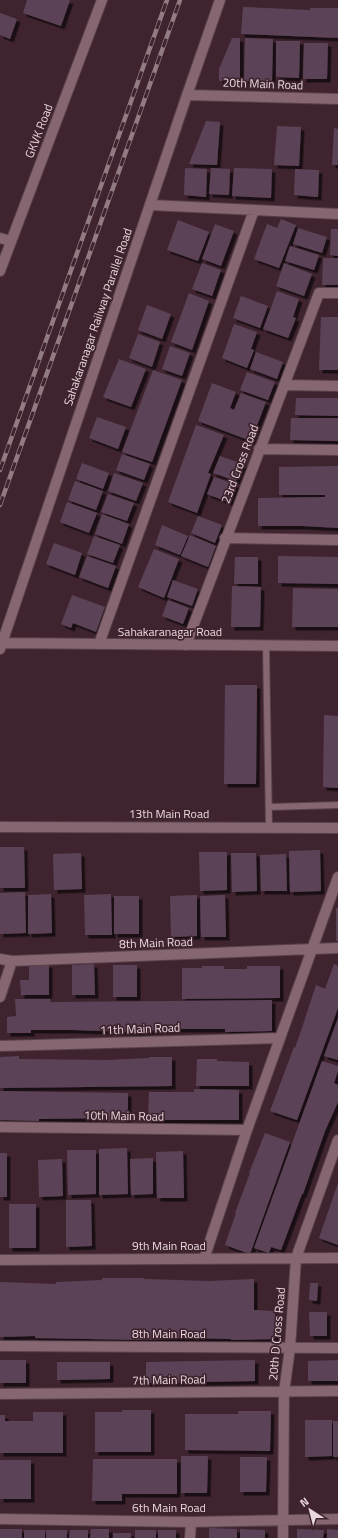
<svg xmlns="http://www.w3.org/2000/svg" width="338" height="1538" font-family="'Titillium Web',sans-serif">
<defs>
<filter id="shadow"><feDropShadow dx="3.5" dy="3.5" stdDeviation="0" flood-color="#0009"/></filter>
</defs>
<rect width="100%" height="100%" fill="#3f242f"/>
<!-- building -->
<path fill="#5c4356" filter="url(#shadow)" d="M27,0h43l-9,26 -38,-13z
M243,7l67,3v-2h28v30l-97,-4z
M0,13l17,6 -7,20 -10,-4z
M232,38h8v43h-21v-12z
M245,38l28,1 -1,43 -28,-1z
M276,41h24l-1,37 -23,-1z
M304,43h24l-1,36h-24z
M206,121l14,1 -3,43 -28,-1z
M277,126l24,1 -2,39 -25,-1z
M334,128l4,1v36h-6z
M185,168l22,1 -1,28 -22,-2z
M211,168l19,1 -1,26 -20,-1z
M234,168l38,1 -1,29 -39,-2z
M295,169l24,1 -1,27 -24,-2z
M281,219l15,6 -17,43 -25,-9 13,-35 10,4z
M178,220l31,12 -11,29 -31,-11z
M215,224l19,7 -13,35 -19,-7z
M298,228l29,9 -5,16 -29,-9z
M331,229h7v27l-8,-1z
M290,246l29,9 -5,15 -29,-9z
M323,258h15v27h-16z
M202,263l19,7 -9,26 -20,-7z
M284,263l28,11 -8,22 -28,-10z
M277,291l22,8 -6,18 3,1 -8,20 -25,-9z
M189,293l20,8 -17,49 -21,-8z
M241,296l27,10 -8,22 -27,-10z
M147,305l24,9 -9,25 -24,-9z
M321,317h17v53h-19z
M234,324l23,8 -6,17 3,1 -7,18 -25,-10z
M138,334l22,8 -8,25 -23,-9z
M170,346l20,7 -8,23 -20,-7z
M256,352l27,10 -6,17 -27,-10z
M119,359l27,10 -15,38 -28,-10z
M153,370l29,10 -30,82 -30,-10z
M247,372l28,10 -7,18 -28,-10z
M212,383l24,9 -6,16 4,2 7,-17 25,9 -15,39 -53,-20z
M296,398h42v18l-43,-1z
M97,417l29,10 -8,22 -29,-11z
M291,418h47v23l-48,-1z
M196,425l28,10 -16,38 3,1 -14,39 -29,-11z
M122,454l28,10 -6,16 -28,-10z
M220,456l23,8 -7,17 -23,-8z
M82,463l27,10 -6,16 -27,-10z
M338,466v31h-13v-2h-46v-28z
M114,473l29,10 -7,18 -28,-10z
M214,477l23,8 -7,18 -23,-9z
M75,481l28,10 -7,19 -28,-10z
M108,494l26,9 -7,18 -26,-9z
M325,497h13v31l-35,-2h-45v-28z
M67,502l30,11 -8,20 -29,-11z
M102,514l27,10 -7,20 -27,-10z
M198,516l24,9 -7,18 -24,-10z
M162,525l26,11 -8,19 -25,-10z
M190,535l26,11 -8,21 -27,-11z
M94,536l26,9 -7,18 -26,-9z
M54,543l28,10 -7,22 -29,-11z
M154,549l25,10 -15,39 -26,-11z
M87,556l29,10 -8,22 -29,-11z
M278,556l60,1v27l-60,-1z
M235,557h23v27h-24z
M173,580l25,9 -6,17 -25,-9z
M232,586l29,1 -1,40h-29z
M293,588l45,1v38h-46z
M72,595l33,12 -9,25 -23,-9 -2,5 -10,-4z
M168,600l21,8 -6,16 -21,-8z
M225,685h32l-1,99h-32z
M324,715l14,1v72l-15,-1z
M0,847h24l1,41h-25z
M320,850l1,41 -31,1 -1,-41z
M199,852h28v38l-27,1z
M81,853l1,36 -28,1 -1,-36z
M231,853h25l1,38 -25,1z
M286,854l1,37h-26l-1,-36z
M25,892l1,41 -26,1v-41z
M51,894l1,39 -24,1v-39z
M111,894l1,41h-27l-1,-40z
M197,895v41l-26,1 -1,-41z
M225,895l1,42h-25l-1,-41z
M114,896h25v38h-25z
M336,908h2v33h-2z
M49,964v31h-28l-1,-15h9v-15z
M94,964l1,31h-23v-30z
M334,964l4,2v42l-41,112 -27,-9 24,-64 1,1 7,-20 14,-43 9,4z
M113,965h24v32h-24z
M202,966h22v3h23v-3h33v32l-98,1v-31h20z
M15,999h35l1,3 221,-2v31l-47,1v-3h-44l-44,3 -64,-2h-42v3h-24v-16l9,-1z
M338,1018v42l-14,-4z
M19,1056v3l88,1 42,-2v-1h23v29l-172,2v-31z
M197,1059h20v2l32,1v24h-53z
M322,1061l16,5v5l-4,12 4,2v17l-13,29 -22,63h-1l-21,56 -10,-3 -2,6 -15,-5z
M194,1089l45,1v30h-91l1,-28h45z
M0,1091l128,2v29l-21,-1v-3l-68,1v2l-39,-1z
M265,1133l25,9 -40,112 -25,-9 11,-32h-1l15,-40h-1z
M127,1148l1,46 -29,1v-46z
M67,1150h29v44l-28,1z
M183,1151l1,47h-27l-1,-46z
M0,1153h7v44h-7z
M153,1158v36l-22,1 -1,-36z
M62,1159l1,37 -24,1 -1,-37z
M338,1183v62l-19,-7z
M66,1200h25l1,46 -26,1z
M9,1204h27v44h-27z
M102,1278h42v1l65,2 45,-2v31l21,1v28l-44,1v-1l-45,-1 -43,2 -108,-2v-2l-35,1v-55l56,2v-2l46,-2z
M310,1283h8l-1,18 -8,-1z
M309,1312h18v24h-17z
M0,1360h26v23h-26z
M255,1360v21l-109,2v-21z
M338,1360v21h-30v-20z
M57,1362h53v17l-53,1z
M122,1410h29v42h-56v-40h27z
M238,1411h33l-1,40 -85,-1v-36h53z
M33,1412h30v41h-63v-38h5v6h28z
M305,1420h27v36l-27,1z
M333,1421h5v36h-5z
M181,1456h27l-1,37h-26z
M240,1457h27l-1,35h-26z
M93,1459h84v35h-55v7h-30z
M0,1460h31v39h-31z
M209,1528l28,1v9h-28z
M0,1529h22v9h-22z
M91,1529h18v9h-19z
M240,1529l25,1v8h-25z
M297,1529l27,1 -1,8h-26z
M327,1529l11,1v8h-11z
M24,1530h21v8h-21z
M46,1530h21v8h-21z
M70,1530h18v8h-19z
M135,1530h21v8h-21z
M158,1530h18v8h-18z
M113,1533h18v5h-18z"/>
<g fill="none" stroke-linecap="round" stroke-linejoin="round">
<defs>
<path id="service" d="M266,645l3,182
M269,807l69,-2"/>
<path id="minor" d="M150,205l188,9
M0,238l11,3
M284,385l54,1
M259,449l79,1
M225,538l113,2
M99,644l155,-434
M186,645l133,-352h19
M0,959l12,2
M0,997l12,-36 326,-13
M0,1046l280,-8
M0,1127l247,3
M204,1259l43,-129 91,-253
M0,1260l338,-2
M0,1346l338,2
M0,1394l338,-3
M0,1519l191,3 147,-3
M190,1538l1,-16
M283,1538l1,-146 6,-44 6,-90 42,-118"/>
<path id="tertiary" d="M187,95l151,4
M2,643l336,3
M0,649l187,-554 33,-95
M0,827l338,1"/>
<path id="secondary" d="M0,271l102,-271"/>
</defs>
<!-- service casing -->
<use href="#service" stroke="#58414a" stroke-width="8"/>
<!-- minor casing -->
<use href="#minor" stroke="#58414a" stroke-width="12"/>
<!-- tertiary casing -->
<use href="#tertiary" stroke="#58414a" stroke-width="12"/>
<!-- secondary casing -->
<use href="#secondary" stroke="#58414a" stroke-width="12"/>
<!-- service -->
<use href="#service" stroke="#866671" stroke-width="6"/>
<!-- minor -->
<use href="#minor" stroke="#866671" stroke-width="10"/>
<!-- tertiary -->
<use href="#tertiary" stroke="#866671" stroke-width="10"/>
<!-- secondary -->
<use href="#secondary" stroke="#866671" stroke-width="10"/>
<defs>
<path id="rail" d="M0,470l167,-470
M0,505l180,-505"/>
</defs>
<!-- rail casing -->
<use href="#rail" stroke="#927b83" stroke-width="4.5"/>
<!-- rail -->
<use href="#rail" stroke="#3f242f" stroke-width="3" stroke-dasharray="9" stroke-linecap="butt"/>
</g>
<g text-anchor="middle" stroke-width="3.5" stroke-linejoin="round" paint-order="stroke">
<!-- street labels -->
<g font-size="12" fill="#ead7dd" stroke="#3f242f">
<text transform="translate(263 84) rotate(2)" y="4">20th Main Road</text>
<text transform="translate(39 131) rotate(-69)" y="4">GKVK Road</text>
<text transform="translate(98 317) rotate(-71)" y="4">Sahakaranagar Railway Parallel Road</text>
<text transform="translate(240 464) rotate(-69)" y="4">23rd Cross Road</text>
<text x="170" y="636">Sahakaranagar Road</text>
<text x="169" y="818">13th Main Road</text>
<text transform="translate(156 943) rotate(-2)" y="4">8th Main Road</text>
<text transform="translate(140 1029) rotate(-2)" y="4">11th Main Road</text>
<text transform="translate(124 1116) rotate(1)" y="4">10th Main Road</text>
<text x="169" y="1250">9th Main Road</text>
<text x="169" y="1338">8th Main Road</text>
<text transform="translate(277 1334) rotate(-85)" y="4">20th D Cross Road</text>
<text transform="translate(169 1380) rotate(-1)" y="4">7th Main Road</text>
<text x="169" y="1512">6th Main Road</text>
</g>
</g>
<!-- north arrow -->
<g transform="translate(310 1510) rotate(324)" stroke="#3f242f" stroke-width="3" paint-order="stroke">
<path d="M0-3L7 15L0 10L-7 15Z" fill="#ead7dd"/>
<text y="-6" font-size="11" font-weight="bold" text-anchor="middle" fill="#ead7dd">N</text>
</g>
</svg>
